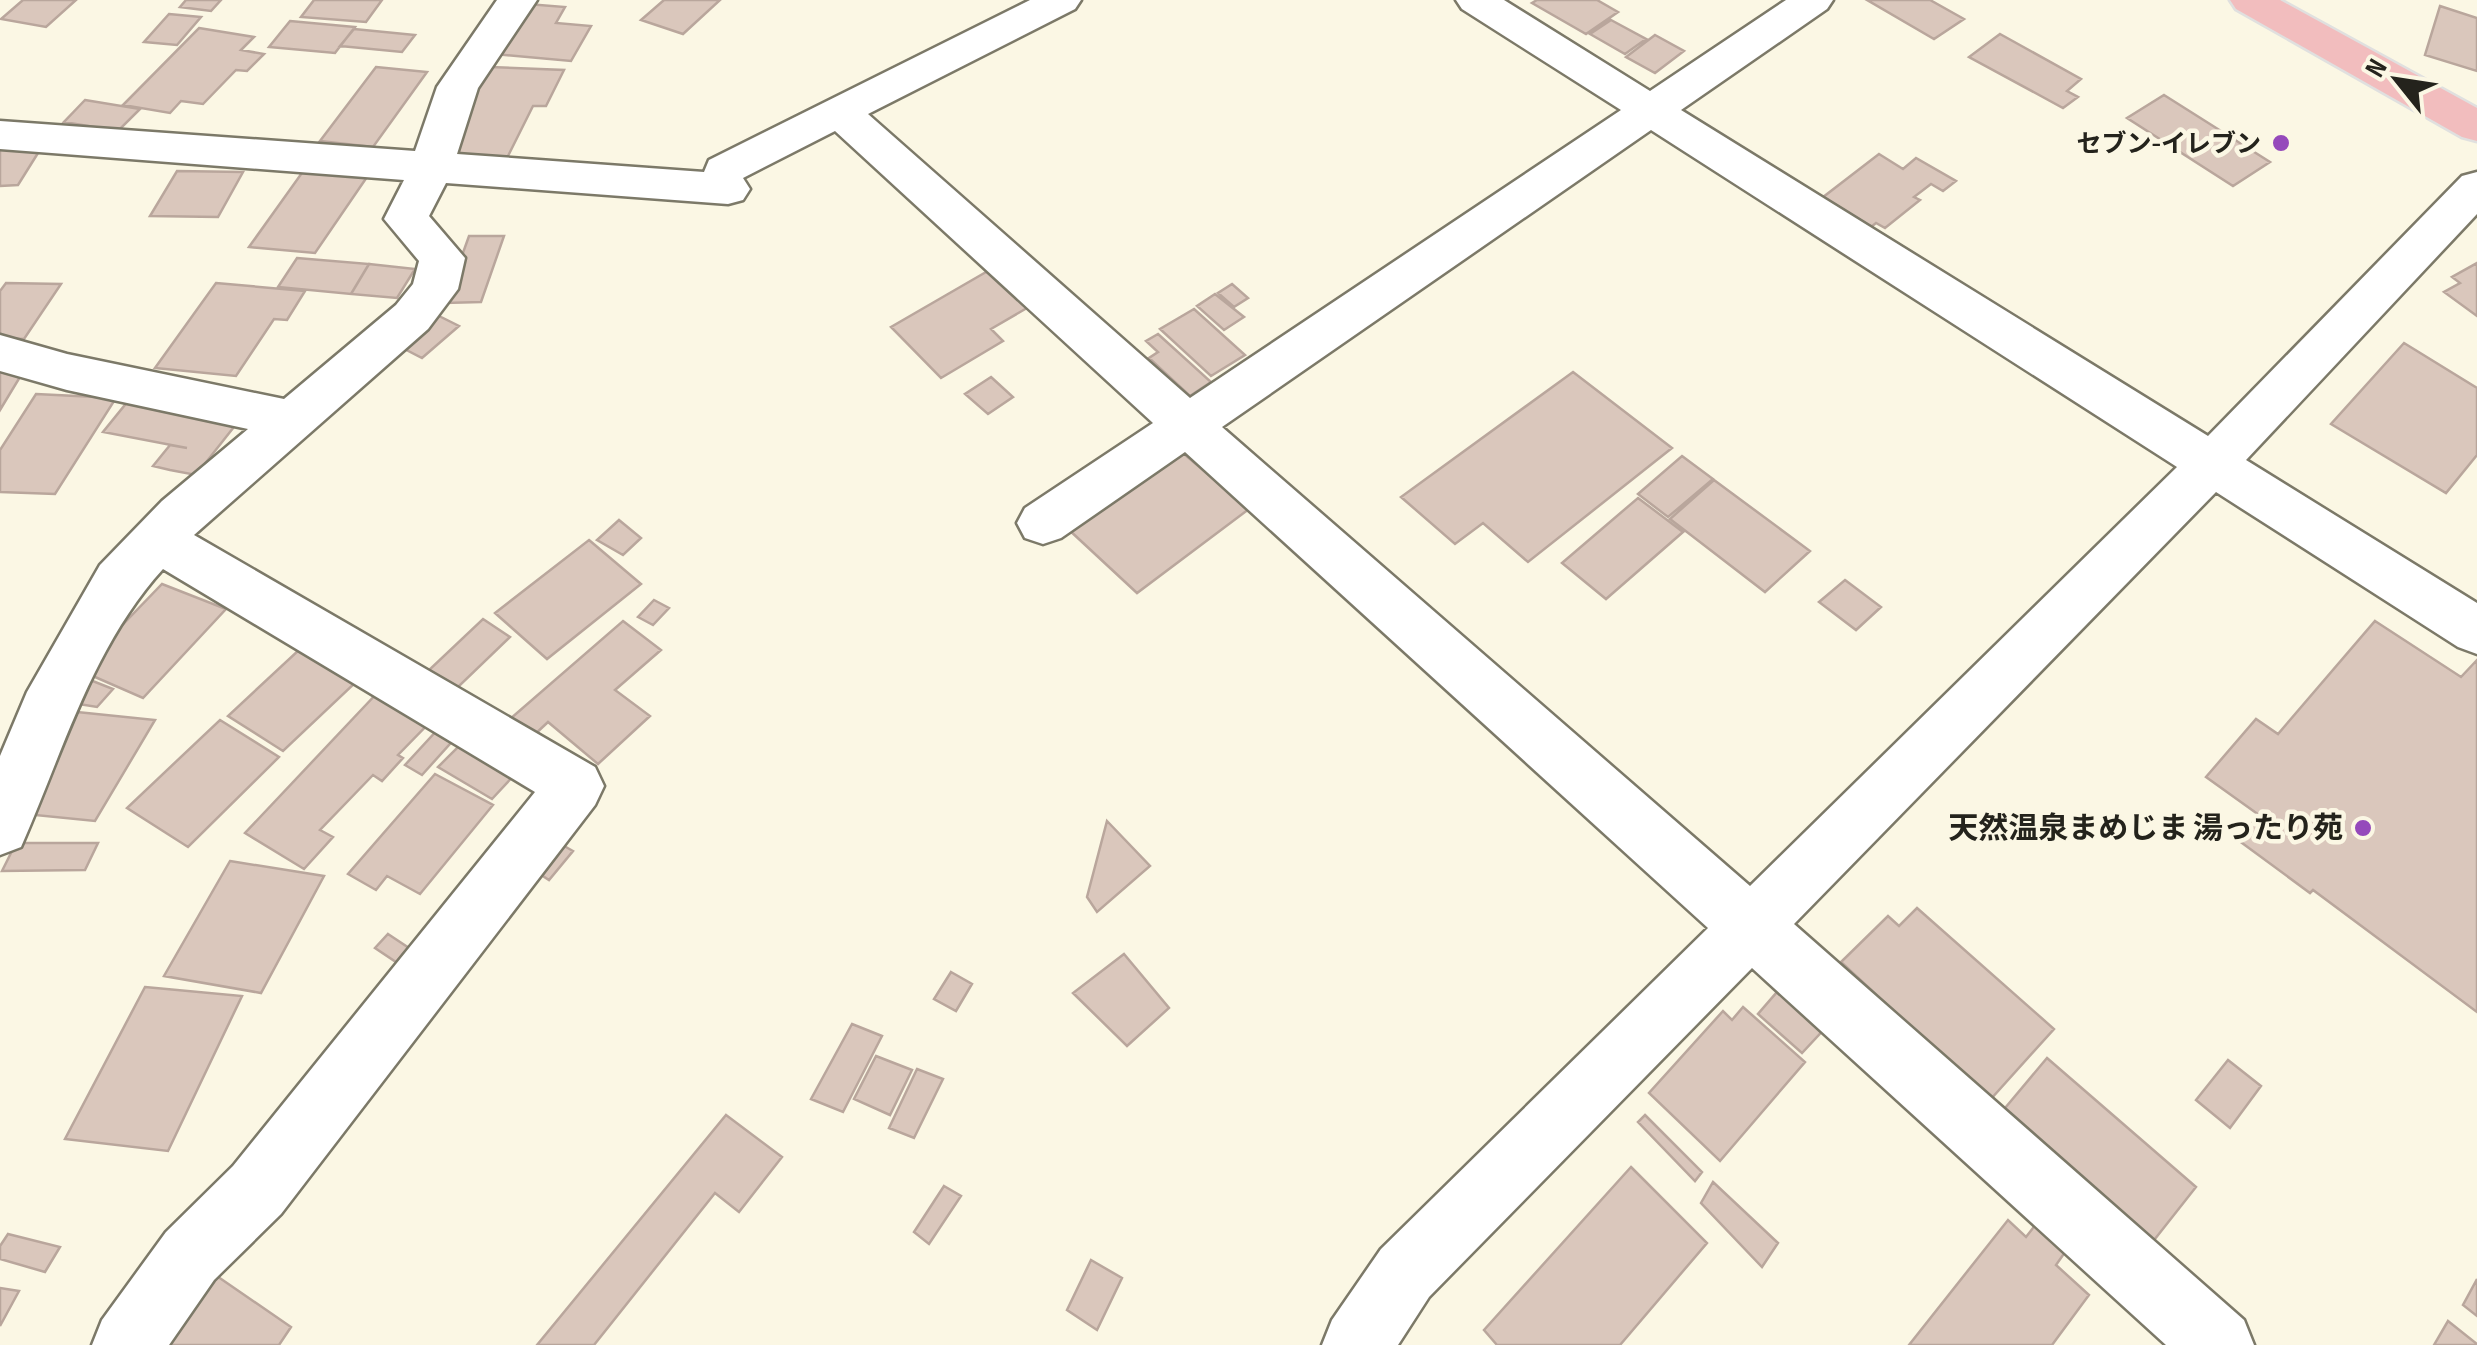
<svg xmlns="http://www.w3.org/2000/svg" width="2477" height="1345" font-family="'Sofia Sans Condensed','Noto Sans JP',sans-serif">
<rect width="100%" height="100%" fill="#fbf7e4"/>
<!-- building -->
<path fill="#dac7bc" stroke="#b9a69c" stroke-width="2.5" d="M23,0h53l-30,27 -45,-8z
M186,0h35l-10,11 -31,-4z
M314,0h68l-16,22 -65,-5z
M664,0h56l-37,34 -42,-14z
M1537,0h60l21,12 -32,22 -54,-31z
M1867,0h63l34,19 -30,20z
M527,4l38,3 -9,16 35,3 -20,35 -77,-7z
M2440,6l37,12v53l-52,-16z
M169,14l32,3 -24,28 -33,-3z
M1611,20l35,19 -21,15 -35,-20z
M290,21l65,6 -20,26 -66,-6z
M199,28l55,9 -13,13 23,4 -17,17 -11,-1 -33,34 -22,-3 -11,12 -47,-8z
M354,29l61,6 -13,17 -62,-6z
M2000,34l81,45 -14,12 11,6 -15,11 -94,-51z
M1655,35l29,16 -29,22 -29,-16z
M376,67l51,5 -54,75 -53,-6z
M490,67l74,3 -18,36h-13l-28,56 -64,-3z
M2164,95l106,67 -37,24 -106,-68z
M85,100l55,9 -22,22 -54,-9z
M43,145l-25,40 -18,1v-40z
M1879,154l24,15 13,-11 40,23 -13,10 -12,-7 -17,13 6,3 -35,28 -9,-5 -10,8 -48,-30z
M304,170l63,7 -52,76 -66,-6z
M177,171l66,1 -25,45 -68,-1z
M469,236h35l-23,66 -36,1z
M297,258l72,6 -18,30 -73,-7z
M2477,263v53l-33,-24 16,-9 -8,-6z
M369,264l46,5 -18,29 -46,-4z
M993,268l39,37 -41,24 12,12 -62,37 -50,-51z
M6,283l55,1 -37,55 -24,-1v-47z
M216,283l89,8 -18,29 -13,-1 -38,57 -81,-8z
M1232,284l16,14 -14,9 -16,-14z
M1215,294l29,23 -20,13 -27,-24z
M1194,309l51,46 -34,21 -51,-47z
M431,312l28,14 -37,32 -29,-15z
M1158,334l53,48 -21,14 -41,-38 9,-6 -12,-11z
M2404,343l73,45v67l-31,38 -115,-69z
M0,372h23l-23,38z
M1573,372l99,76 -144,114 -45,-39 -28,21 -54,-47z
M991,377l22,20 -25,17 -23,-20z
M36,394l80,4 -61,96 -55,-2v-42z
M133,395l108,23 -45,57 -26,-5 -17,-4 17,-21 17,3 -84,-16z
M1177,448l72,61 -112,84 -70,-65z
M1682,456l31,23 -45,38 -30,-23z
M1714,480l96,71 -45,41 -95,-73z
M1638,498l45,34 -77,67 -44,-36z
M619,520l22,18 -18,17 -26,-15z
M589,540l52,44 -94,75 -52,-46z
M1845,580l36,27 -25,23 -37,-28z
M162,584l64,25 -83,89 -64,-28z
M654,600l15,8 -16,17 -15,-8z
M483,619l27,18 -54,52 -28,-18z
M623,621l38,29 -46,40 35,26 -52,48 -50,-42 -17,16 -21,-19z
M2375,621l86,56 16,-17v352l-164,-122 -3,3 -72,-53 21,-25 -53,-38 50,-58 22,15z
M301,648l55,34 -73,69 -55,-35z
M75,674l38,15 -16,18 -37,-6z
M380,690l53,29 -35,36 5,3 -21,23 -9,-6 -53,55 13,7 -29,32 -59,-36z
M77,712l78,8 -60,101 -80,-8z
M220,720l59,37 -91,90 -61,-39z
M440,727l17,9 -35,39 -17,-10z
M465,740l53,31 -26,28 -54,-32z
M435,774l58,31 -73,89 -33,-18 -11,14 -28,-16z
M1107,821l43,45 -53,46 -10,-15z
M550,838l23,13 -24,29 -23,-15z
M16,843h82l-13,27 -83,1z
M230,861l94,15 -63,117 -97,-17z
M1917,908l137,121 -64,71 -149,-138 47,-46 11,10z
M388,934l21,14 -13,14 -21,-14z
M1124,954l45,54 -42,38 -54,-53z
M951,972l21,12 -16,27 -22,-12z
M1783,985l45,40 -26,28 -44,-39z
M145,987l97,9 -74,155 -103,-12z
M1743,1007l62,55 -85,99 -71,-68 74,-82 9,9z
M852,1024l30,12 -39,76 -32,-13z
M876,1056l36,14 -22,45 -36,-16z
M2047,1058l149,129 -45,57 -151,-130z
M2228,1060l33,26 -31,42 -34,-28z
M917,1069l26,10 -29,59 -25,-10z
M726,1115l56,42 -43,55 -24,-19 -121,152h-57z
M1645,1115l57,57 -7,9 -57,-59z
M1631,1167l76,76 -87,102h-123l-13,-15z
M1713,1182l65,61 -16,24 -61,-64z
M944,1186l17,10 -32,48 -15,-12z
M2040,1219l30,26 -14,20 33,30 -37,50h-143l99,-125 18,17z
M8,1234l52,13 -15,25 -45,-13v-13z
M1091,1260l31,18 -25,52 -30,-20z
M211,1272l80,55 -12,18h-124z
M2477,1279v37l-14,-11z
M0,1288l19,3 -19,35z
M2448,1321l29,23v1h-43z"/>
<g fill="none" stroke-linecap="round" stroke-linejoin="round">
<defs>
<path id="minor" d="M497,0h40l-59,88 -21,66 247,18 5,-12 321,-160h51l-6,9 -207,105 322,284 431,-288 -159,-101 -6,-9h48l146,91 136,-91h47l-6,9 -146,101 527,326 254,-260 15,-4v42l-231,246 231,143v51l-19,-7 -242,-155 -422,432 450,396 10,25h-88l-414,-377 -323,329 -31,48h-76l10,-25 49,-71 327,-321 -523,-476 -124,86 -18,6 -18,-6 -8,-15 8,-15 128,-85 -318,-292 -92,47 7,11 -7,11 -15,4 -282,-21 -17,33 36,42 -7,31 -30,40 -234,206 401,232 9,19 -9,19 -314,409 -67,66 -45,65h-77l10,-25 64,-88 67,-66 302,-374 -372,-223c-71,78 -100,183 -142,278l-21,8v-99l27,-64 73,-127 62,-64 86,-72 -181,-39 -67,-19v-36l67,19 217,45 112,-94 17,-21 6,-23 -35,-42 20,-39 -404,-31v-28l415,30 22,-64zM1651,130l526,337 -427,419 -528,-459z"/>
<path id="major" d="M2230,0h50l197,108v33l-15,-4 -226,-128z"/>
</defs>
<!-- minor casing -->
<use href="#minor" stroke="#7c7968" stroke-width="5"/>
<!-- major casing -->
<use href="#major" stroke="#e0e0df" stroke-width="5"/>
<!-- minor -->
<use href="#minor" fill="#fff" fill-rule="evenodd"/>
<!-- major -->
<use href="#major" fill="#f2bdbe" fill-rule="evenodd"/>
</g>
<!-- markers -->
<g fill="#9549bb" stroke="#fbf7e4" stroke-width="4">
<circle cx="2281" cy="143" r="10"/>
<circle cx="2363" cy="828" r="10"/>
</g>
<g text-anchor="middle" stroke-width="9" stroke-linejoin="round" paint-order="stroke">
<!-- far-poi labels -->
<g font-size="25" font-weight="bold" fill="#24231c" stroke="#fbf7e4" text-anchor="end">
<text x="2261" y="152">セブン-イレブン</text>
</g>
<!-- poi labels -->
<g font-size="30" font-weight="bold" fill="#24231c" stroke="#fbf7e4" text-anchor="end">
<text x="2343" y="838">天然温泉まめじま 湯ったり苑</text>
</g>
</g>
<!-- north arrow -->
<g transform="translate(2397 80) rotate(300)" stroke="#fbf7e4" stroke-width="8" paint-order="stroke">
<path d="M0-8L18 38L0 25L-18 38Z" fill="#24231c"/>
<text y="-15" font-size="28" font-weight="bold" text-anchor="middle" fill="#24231c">N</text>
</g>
</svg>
